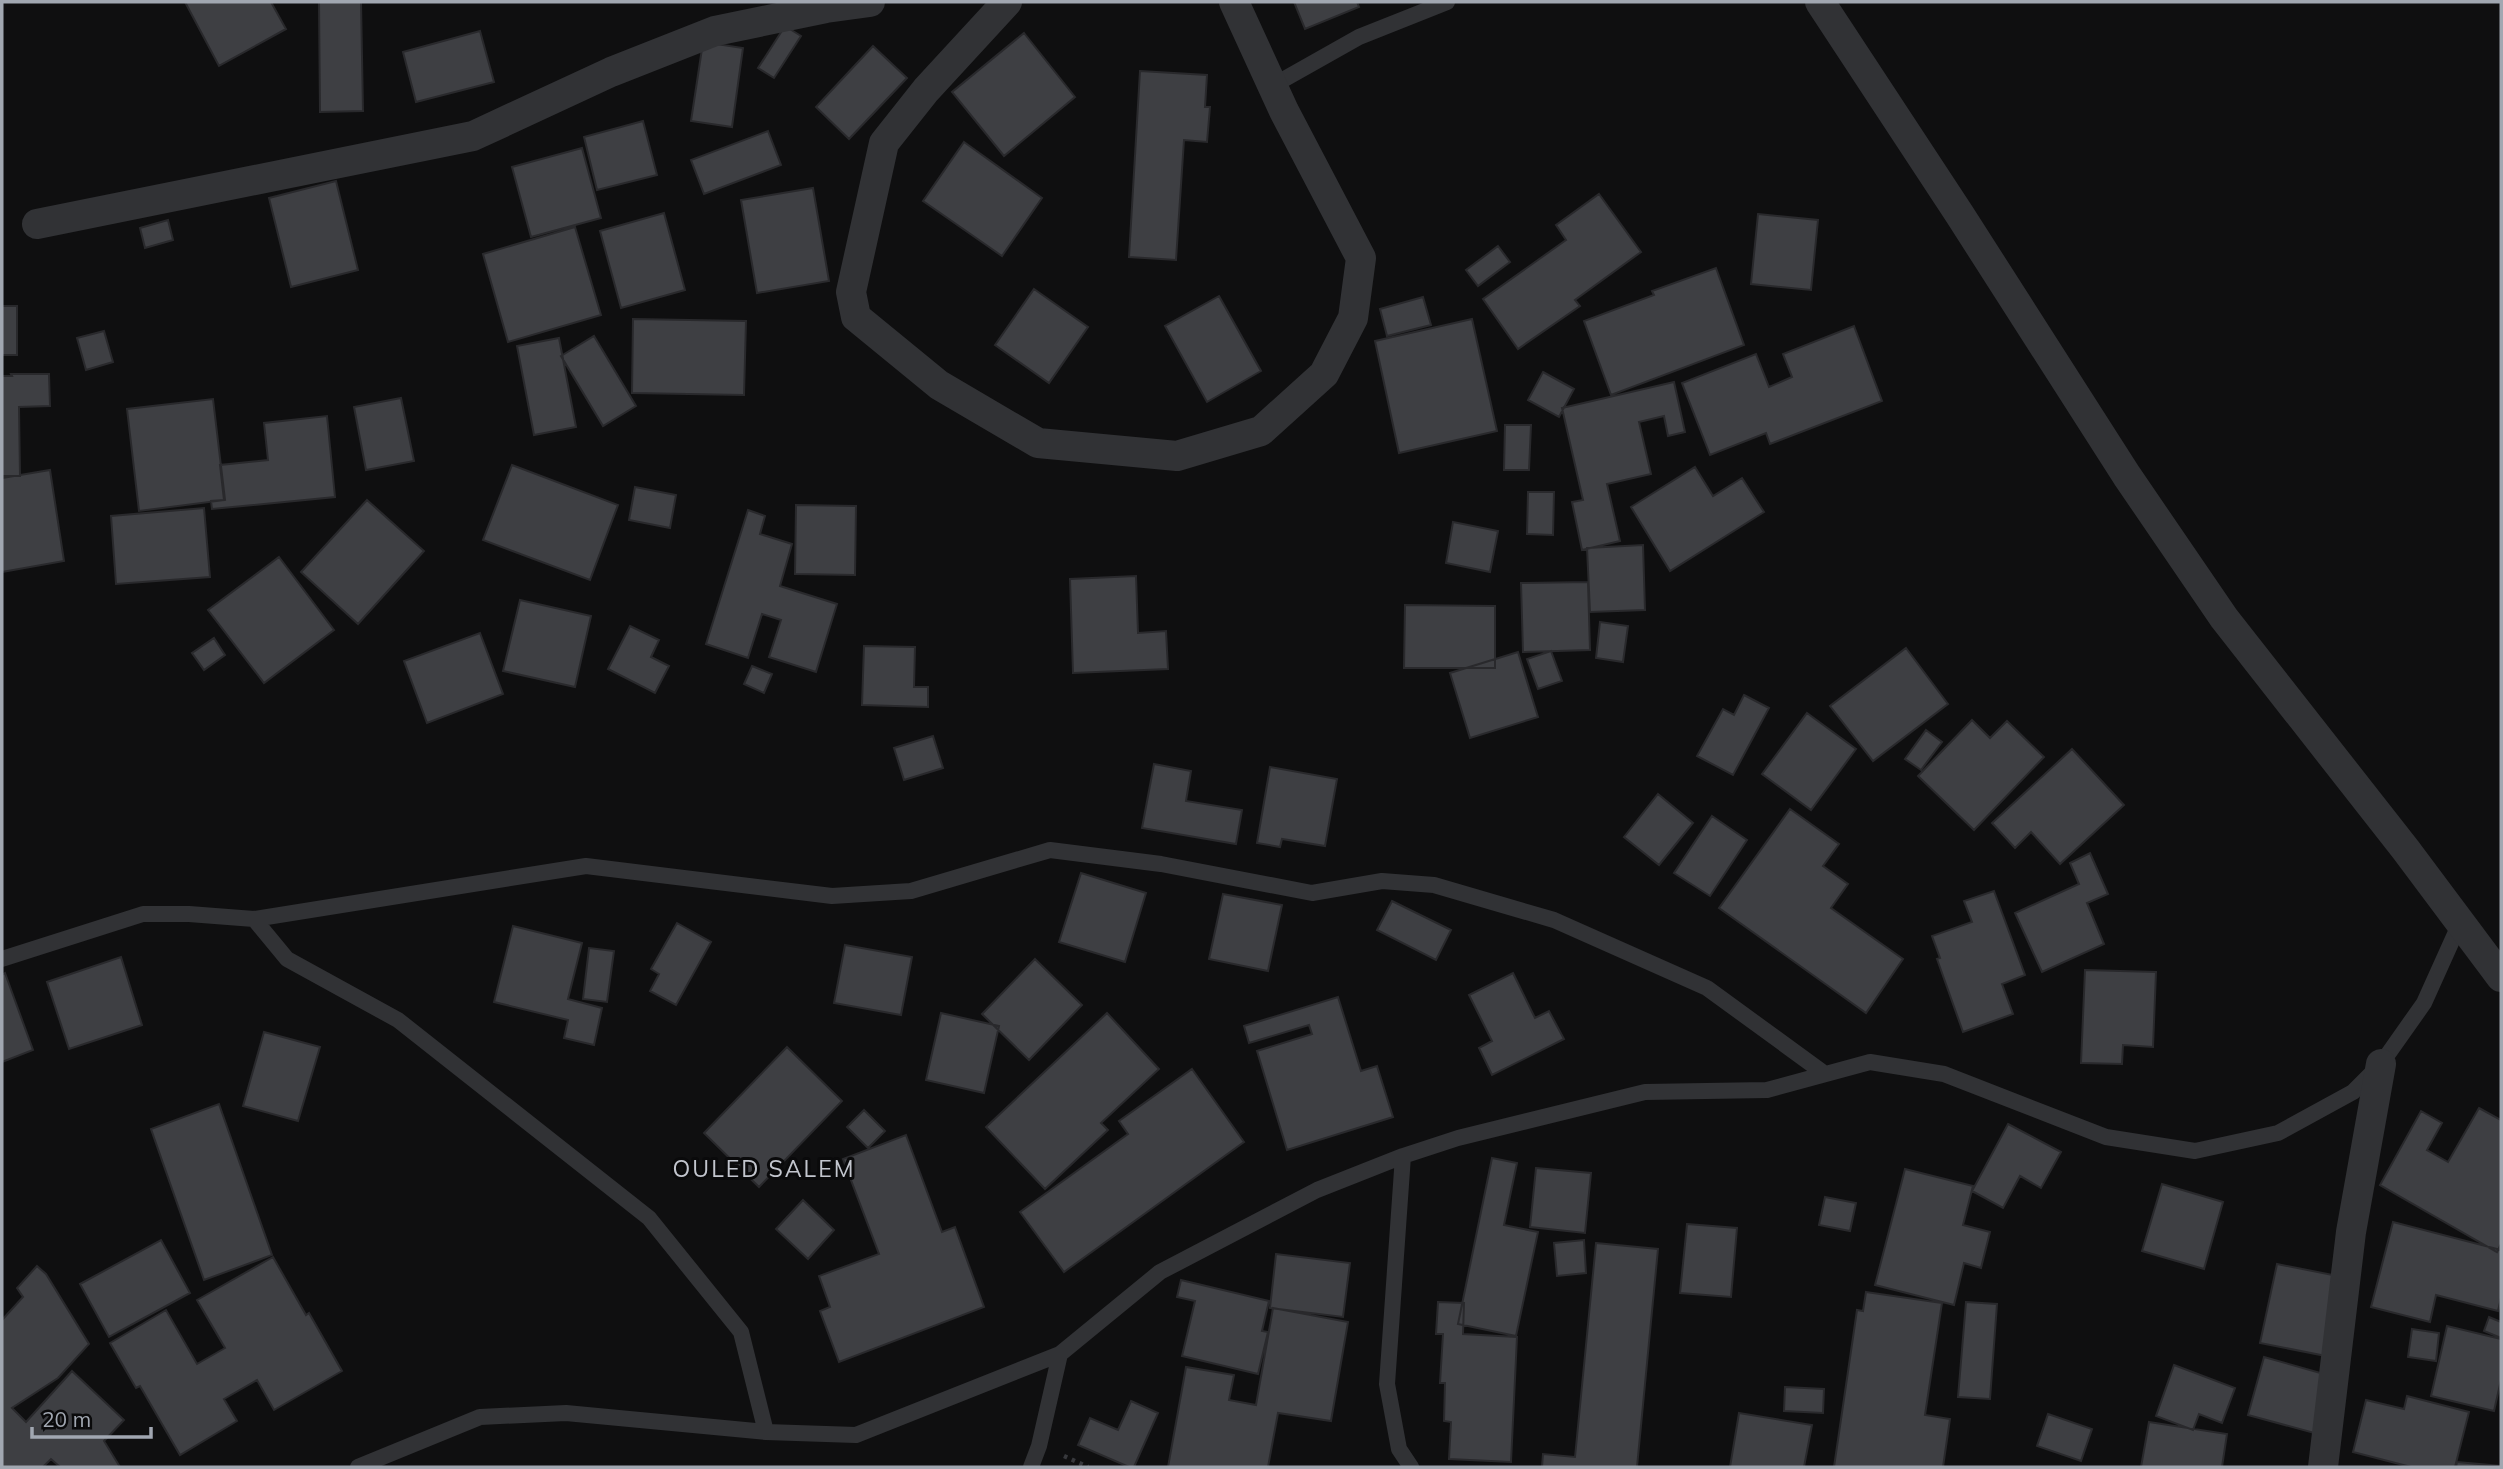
<svg xmlns="http://www.w3.org/2000/svg" width="2503" height="1469" font-family="Mulish,sans-serif">
<rect width="100%" height="100%" fill="#0f0f10"/>
<!-- building -->
<path fill="#3e3f43" stroke="#29292c" stroke-width="2" d="M185,2h86l15,27 -67,37z
M319,2h42l2,109 -43,1z
M1294,2h63l2,5 -54,22z
M785,26l16,10 -27,42 -16,-10z
M480,31l14,51 -78,20 -13,-50z
M1024,33l51,64 -71,59 -52,-64z
M703,42l40,6 -11,79 -41,-6z
M873,46l34,32 -58,61 -33,-32z
M1140,71l67,4 -2,32h5l-3,35 -23,-2 -8,120 -47,-3z
M643,121l14,54 -60,15 -13,-53z
M768,131l13,34 -77,29 -13,-34z
M964,142l78,56 -40,58 -79,-55z
M582,148l19,70 -70,19 -19,-70z
M336,181l22,89 -67,17 -22,-89z
M813,188l16,93 -72,12 -16,-93z
M1599,194l42,58 -66,48 5,6 -62,43 -35,-50 83,-59 -10,-15z
M664,213l21,77 -64,18 -21,-77z
M1758,214l60,6 -7,70 -60,-6z
M168,220l5,20 -28,8 -5,-20z
M575,227l26,88 -93,27 -25,-88z
M1498,246l12,16 -32,24 -12,-16z
M1716,268l28,77 -133,50 -27,-74 70,-26 -2,-4z
M1034,289l54,38 -39,56 -54,-38z
M1219,296l42,75 -54,31 -42,-76z
M1423,297l8,28 -44,11 -7,-27z
M2,306h15v49h-15z
M633,319l113,2 -2,74 -112,-2z
M1472,319l25,112 -98,22 -24,-112z
M1854,326l28,75 -112,43 -4,-11 -56,22 -28,-72 74,-29 13,33 23,-10 -9,-23z
M104,331l9,31 -27,8 -9,-32z
M594,336l42,70 -33,20 -42,-70z
M559,338l17,89 -42,8 -17,-89z
M1543,372l31,17 -15,28 -31,-17z
M11,374h38l1,32 -31,1 1,69h-18v-100h10z
M1674,382l11,50 -17,4 -4,-20 -25,6 12,52 -44,10 13,57 -38,9 -10,-48 11,-2 -21,-92z
M401,398l13,63 -48,9 -12,-63z
M213,399l12,101 -86,11 -12,-102z
M327,416l8,81 -123,12 -1,-8 13,-1 -4,-35 48,-5 -4,-37z
M1505,425h26l-2,45h-25z
M512,465l106,40 -28,75 -107,-40z
M1695,467l18,29 29,-18 22,34 -94,59 -39,-64z
M50,470l14,91 -62,11v-94z
M635,487l41,8 -6,33 -41,-8z
M1528,492h26l-1,43 -26,-1z
M367,500l57,51 -66,73 -57,-52z
M796,505l60,1 -1,69 -60,-1z
M204,508l6,69 -94,7 -5,-68z
M748,510l17,6 -5,18 32,10 -12,42 57,18 -21,68 -47,-15 12,-37 -19,-6 -14,44 -42,-14z
M1453,522l45,9 -8,41 -44,-9z
M1643,545l2,65 -55,2 -3,-64z
M279,557l55,73 -70,53 -56,-73z
M1136,576l2,57 28,-2 2,38 -95,4 -3,-94z
M1588,582l2,68 -67,2 -2,-69z
M520,600l71,16 -16,71 -72,-16z
M1405,605l90,1v62h-91z
M1600,622l28,4 -5,36 -27,-4z
M630,626l29,14 -8,17 18,9 -14,27 -47,-24z
M480,633l23,61 -76,29 -23,-62z
M214,638l11,17 -21,15 -12,-17z
M864,646l51,1 -1,40h14v20l-66,-2z
M1906,648l42,56 -75,57 -43,-55z
M1551,651l11,30 -24,8 -11,-30z
M1518,652l20,65 -68,21 -20,-65z
M752,666l20,8 -8,19 -20,-9z
M1744,695l25,13 -36,67 -36,-19 26,-47 11,6z
M1807,713l49,36 -45,61 -49,-36z
M1972,720l18,18 17,-17 37,36 -70,73 -56,-54z
M1926,730l16,12 -21,28 -16,-11z
M933,736l10,32 -39,12 -10,-32z
M2072,749l52,56 -64,59 -29,-32 -16,16 -23,-25z
M1154,764l37,7 -5,30 56,9 -6,34 -94,-16z
M1270,767l67,12 -12,67 -43,-7 -2,8 -23,-4z
M1658,794l35,29 -34,42 -35,-28z
M1790,809l49,35 -16,22 25,18 -17,24 72,51 -37,54 -147,-105z
M1712,816l35,24 -37,56 -36,-23z
M2090,853l18,41 -21,9 17,41 -62,28 -27,-59 64,-29 -9,-21z
M1081,873l65,20 -21,69 -66,-20z
M1994,891l31,84 -23,9 11,30 -50,18 -26,-73 3,-1 -8,-22 40,-14 -8,-21z
M1223,894l59,11 -14,66 -59,-12z
M1392,901l59,29 -15,30 -59,-30z
M677,923l34,19 -35,63 -26,-14 9,-17 -8,-5z
M513,926l69,17 -14,56 34,9 -8,37 -30,-7 4,-18 -74,-18z
M845,945l67,12 -11,58 -67,-12z
M589,948l25,3 -7,51 -24,-3z
M121,957l21,68 -73,24 -22,-67z
M1035,959l47,46 -53,55 -47,-46z
M2085,970l71,2 -3,75 -30,-2 -1,19 -41,-1z
M5,973l28,77 -31,12v-87z
M1513,973l22,45 14,-7 15,28 -72,36 -13,-27 13,-7 -23,-46z
M1338,997l23,74 16,-5 16,51 -106,33 -30,-99 55,-17 -3,-9 -60,18 -5,-17z
M941,1013l58,13 -15,67 -58,-13z
M1107,1013l52,56 -58,54 7,7 -63,59 -59,-62z
M264,1032l56,15 -22,74 -55,-15z
M787,1047l55,54 -83,86 -55,-54z
M1192,1069l52,73 -180,130 -44,-60 108,-78 -9,-13z
M219,1104l53,151 -68,25 -53,-151z
M2479,1108l22,12v124l-4,8 -117,-67 41,-74 21,12 -15,27 21,12z
M864,1110l21,21 -17,17 -21,-21z
M2008,1124l53,28 -20,36 -21,-12 -17,32 -31,-17z
M906,1135l36,97 13,-5 29,80 -145,55 -19,-51 10,-4 -11,-31 60,-22 -36,-95z
M1492,1158l25,5 -13,62 34,7 -22,104 -58,-12z
M1536,1168l55,5 -6,60 -55,-6z
M1905,1169l68,17 -10,39 27,7 -9,36 -17,-5 -10,42 -79,-20z
M2162,1184l61,18 -19,67 -62,-18z
M1825,1197l31,6 -6,28 -31,-6z
M803,1200l31,30 -26,29 -32,-30z
M2393,1222l108,28v48l-3,13 -62,-16 -6,27 -59,-15z
M1687,1224l50,4 -6,69 -51,-4z
M161,1240l29,53 -81,44 -29,-53z
M1584,1240l2,33 -29,3 -3,-33z
M1596,1243l62,6 -21,218h-95l1,-13 32,3z
M1276,1254l74,9 -7,54 -73,-9z
M273,1257l33,58 3,-2 33,58 -68,39 -17,-30 -33,19 13,22 -57,34 -40,-69 -4,2 -26,-45 56,-33 31,54 28,-16 -28,-48z
M2277,1264l71,14 -17,79 -71,-14z
M37,1266l9,8 43,70 -31,34 -46,30 14,14 46,-51 52,49 -20,21 16,26h-60l-9,-8 -8,8h-41v-147l21,-23 -6,-9z
M1181,1280l88,21 -7,30 6,1 -10,42 -76,-18 13,-55 -18,-4z
M1866,1292l76,11 -17,112 25,4 -7,48h-109l23,-157 6,1z
M1438,1302l26,1 -1,31 54,3 -6,125 -62,-3 2,-37 -7,-1 1,-38h-5l3,-49h-7z
M1966,1302l31,2 -7,95 -32,-2z
M1273,1308l75,14 -17,99 -53,-8 -10,54h-100l18,-100 48,8 -5,25 27,5z
M2489,1317l12,5v16l-17,-7z
M2447,1326l54,13v41l-7,31 -63,-15z
M2412,1329l27,4 -3,28 -28,-4z
M2264,1357l81,23 -16,57 -81,-22z
M2174,1365l61,23 -13,35 -23,-9 -6,16 -37,-14z
M1785,1387l39,2 -1,24 -39,-2z
M2407,1396l62,16 -14,55h-44l-58,-15 13,-52 38,9z
M1131,1401l27,12 -24,54h-5l-51,-22 12,-27 28,12z
M1739,1413l73,12 -8,42h-74z
M2048,1414l44,15 -11,32 -44,-15z
M2149,1422l78,12 -5,33h-81z
M2457,1462l44,4v1h-45z"/>
<g fill="none" stroke-linecap="round" stroke-linejoin="round">
<!-- path -->
<path stroke="#37383c" stroke-width="4.5" stroke-dasharray="3.5 5" stroke-linecap="butt" d="M1064,1456l24,11"/>
<!-- service -->
<path stroke="#313235" stroke-width="16" d="M1272,86l87,-49 88,-35
M254,919l33,40 111,61 251,198 92,114 25,100
M2,959l141,-45h46l65,5 332,-53 246,30 79,-5 139,-41 111,14 151,29 70,-12 52,4 120,35 153,68 118,86
M1403,1156l-16,228 12,65 12,18
M358,1467l122,-50 86,-4 200,19 90,3 204,-81 100,-82 157,-82 86,-34 55,-18 187,-46 122,-2 103,-28 74,12 162,63 89,14 83,-18 75,-41 28,-28 43,-61 36,-80
M1031,1467l8,-21 21,-92"/>
<!-- minor -->
<path stroke="#313235" stroke-width="30" d="M1007,2l-81,88 -42,53 -33,149 5,25 83,68 99,58 139,13 84,-25 63,-57 29,-56 8,-60 -77,-147 -50,-109
M1820,2l140,213 167,261 97,142 182,232 95,127
M37,224l436,-88 138,-64 104,-41 111,-23 44,-6
M2323,1467l28,-235 30,-168"/>
</g>
<g text-anchor="middle" stroke-width="6" stroke-linejoin="round" paint-order="stroke">
<!-- quarter labels -->
<g font-size="23" letter-spacing="2" fill="#c2c5cd" stroke="#0a0a0b">
<text x="764" y="1177">OULED SALEM</text>
</g>
</g>
<!-- border -->
<rect width="2503" height="1469" fill="none" stroke="#a1a7b1" stroke-width="7"/>
<!-- scale -->
<path d="M32 1427v10h119v-10" fill="none" stroke="#a1a7b1" stroke-width="3.5"/>
<text x="42" y="1427" font-size="21" fill="#a1a7b1" stroke="#0a0a0b" stroke-width="5" paint-order="stroke">20 m</text>
</svg>
